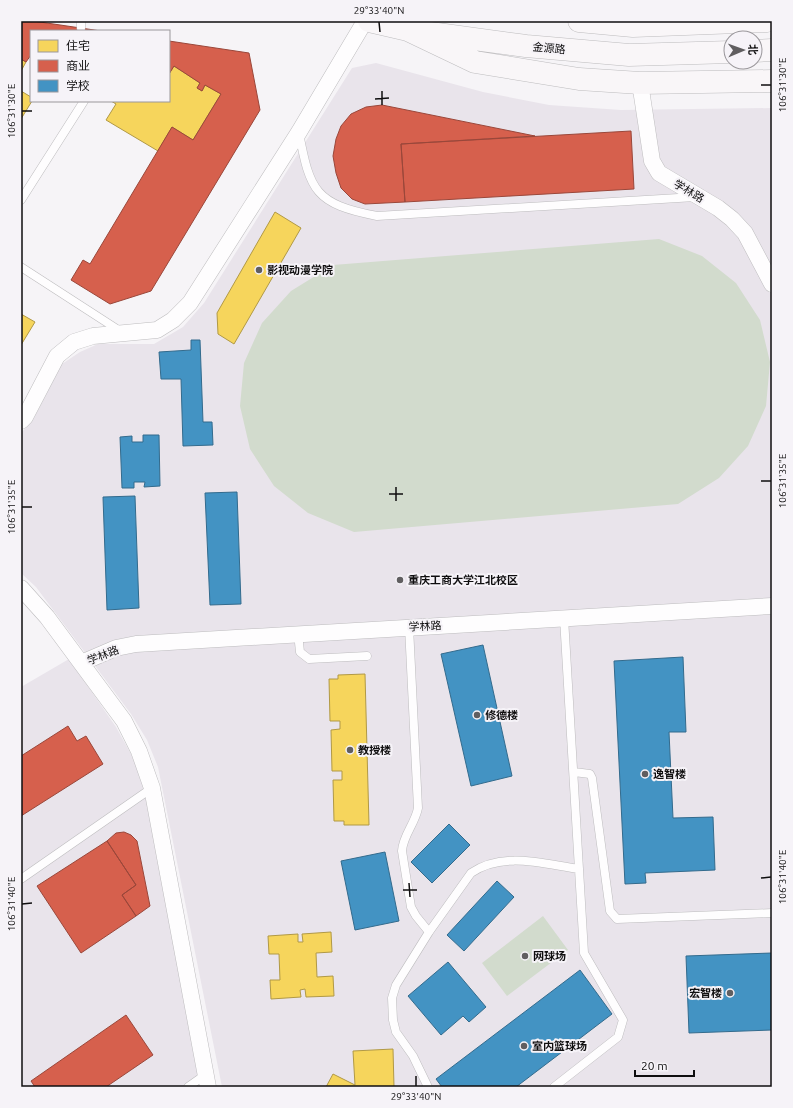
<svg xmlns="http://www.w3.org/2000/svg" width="793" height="1108" font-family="Ubuntu,'Noto Sans SC',sans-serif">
<rect width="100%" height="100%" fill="#f6f4f7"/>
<!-- built -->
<path fill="#e9e4eb" d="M376,63l107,29 66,13 72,5 151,-2v979h-550l-64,-320 -11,-27 -16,-26 -95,-127 -15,-14v-140l12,-13 29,-56 18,-12 18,-8h56l29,-17 21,-24 148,-235z
M69,659l47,68 16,29 13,34 55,297h-179v-400z"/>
<!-- green -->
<path fill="#d2dbcd" d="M659,239l43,17 34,27 24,37 10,42 -4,44 -18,40 -29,32 -41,26 -324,28 -46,-19 -34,-27 -24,-37 -10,-43 4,-43 18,-40 29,-32 42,-26z
M543,916l25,34 -61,46 -25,-33z"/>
<!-- homes -->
<path fill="#f6d55c" stroke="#b19945" d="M21,59l5,3 -5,9z
M174,66l26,17 -3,5 5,3 3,-6 16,9 -28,46 -21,-13 -14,24 -52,-31 10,-16 -5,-3h58v-27z
M21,91l10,6 1,4 -11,18z
M275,212l26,16 -67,116 -16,-10 -1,-21z
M21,314l14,8 -14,23z
M365,674l4,151h-25v-4h-10l-1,-41h9v-9h-10l-1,-41 9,-1v-8h-10l-1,-42h9v-4z
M331,932l1,20 -16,1 1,24 16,-1 1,20 -28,1 -1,-8 -5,1 1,7 -30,2 -1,-19h10l-1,-26h-10l-1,-18 30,-2v8h5l-1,-8z
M393,1049l1,38h-68l7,-13 22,11 -2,-34z"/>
<!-- shops -->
<path fill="#d6604d" stroke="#9a473a" d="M21,21h12l68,10h-70v24l-5,7 -5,-3z
M169,41l80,12 11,57 -109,181 -41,13 -39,-24 12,-20 7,4 82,-137 21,13 28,-46 -16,-9 -3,6 -5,-3 3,-5 -26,-17 -5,8z
M382,105l153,31 -134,8 4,58 -40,2 -13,-5 -11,-11 -5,-15 -3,-17 3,-17 5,-13 10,-12 15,-7z
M631,131l3,58 -229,13 -4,-58z
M68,726l9,15 9,-5 17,28 -82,52v-60z
M124,832l7,3 6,6 13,65 -14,10 -14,-21 14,-10 -29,-44 9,-8z
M107,841l29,44 -14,10 14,21 -55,37 -44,-67z
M126,1015l27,40 -47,32h-71l-4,-6z"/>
<!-- schools -->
<path fill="#4393c3" stroke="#336b8d" d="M191,340h9l3,82h9l1,23 -30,1 -2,-67h-20l-2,-27 32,-2z
M143,435h16l1,51 -16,1 1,-5h-11v6h-12l-2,-51 12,-1v6h11z
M237,492l4,112 -31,1 -5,-112z
M135,496l4,112 -32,2 -4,-113z
M483,645l29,131 -41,10 -30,-132z
M683,657l3,75h-17l4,86 40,-1 2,53 -70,3 1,10 -21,1 -11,-223z
M449,824l21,21 -38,38 -21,-21z
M385,852l14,69 -44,9 -14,-69z
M497,881l17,16 -50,54 -17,-16z
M772,953v77l-83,3 -3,-77z
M448,962l38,45 -17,15 -6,-6 -22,19 -33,-39z
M580,970l32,44 -96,73h-74l-6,-8z"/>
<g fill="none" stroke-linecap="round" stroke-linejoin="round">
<defs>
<path id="lane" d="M81,21v7
M299,133c11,58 16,71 78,83l318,-19
M21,200l63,-99
M21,267l99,64
M409,627l9,181c-3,16 -15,27 -16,43l9,56 5,9 13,16
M298,633l2,19 9,7 58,-3
M574,772l16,2 2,4 18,133 7,8 155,-6
M21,879l131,-91
M188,1087l17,-12
M428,1087l-15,-31 -17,-24 -3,-12 -1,-22 4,-13 33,-53 42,-59c32,-22 72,-9 108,-4
M554,1087l64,-50 5,-17 -39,-67 -20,-335"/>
<path id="street" d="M640,83l12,78 7,12 59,35 14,11 13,14 27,51
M21,421l4,-4 32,-61 17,-14 19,-6 64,-6 16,-10 17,-17 109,-171 66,-111
M21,588l26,29 77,104 15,30 13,37 56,299
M81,663l35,-15 20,-4 636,-38"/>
<path id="secondary" d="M369,21l39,9 118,16 103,9 102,-3
M579,21l54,5 134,-5
M408,30l67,32 104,17 61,4 132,-2
M755,51l17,-1"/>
</defs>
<!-- lane casing -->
<use href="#lane" stroke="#bdbcbe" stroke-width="9"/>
<!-- street casing -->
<use href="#street" stroke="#bdbcbe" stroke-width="17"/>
<!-- secondary casing -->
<use href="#secondary" stroke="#bdbcbe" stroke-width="23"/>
<!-- lane -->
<use href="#lane" stroke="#fefdfe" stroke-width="8"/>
<!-- street -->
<use href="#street" stroke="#fefdfe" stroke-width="16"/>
<!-- secondary -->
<use href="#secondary" stroke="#f9f6f8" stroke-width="22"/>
</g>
<!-- ticks -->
<path fill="none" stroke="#0f0e0f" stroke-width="1.5" d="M379,22l1,10M761,85h10M382,91v14M375,99l14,-1M22,111h10M761,481h10M396,487v14M389,494h14M22,507h10M761,878l10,-1M409,883l1,14M403,890h14M22,904l10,-1M416,1076v10"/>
<!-- markers -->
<g fill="#605e60" stroke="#f6f3f8" stroke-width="1.5">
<circle cx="259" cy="270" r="4"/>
<circle cx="400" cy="580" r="4"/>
<circle cx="477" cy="715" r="4"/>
<circle cx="350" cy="750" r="4"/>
<circle cx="645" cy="774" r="4"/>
<circle cx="525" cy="956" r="4"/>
<circle cx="730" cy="993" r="4"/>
<circle cx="524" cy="1046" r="4"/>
</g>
<g text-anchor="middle" stroke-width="4" stroke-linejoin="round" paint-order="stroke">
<!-- street labels -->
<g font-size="11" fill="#0f0e0f" stroke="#f6f3f8">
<text transform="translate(549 48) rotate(5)" y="4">金源路</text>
<text transform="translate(689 191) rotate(31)" y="4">学林路</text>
<text transform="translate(425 626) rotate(-3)" y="4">学林路</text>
<text transform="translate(103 655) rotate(-21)" y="4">学林路</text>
</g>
<!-- poi labels -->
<g font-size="11" font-weight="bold" fill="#0f0e0f" stroke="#f6f3f8" text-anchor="start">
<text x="267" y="274">影视动漫学院</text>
<text x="408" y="584">重庆工商大学江北校区</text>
<text x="485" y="719">修德楼</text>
<text x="358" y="754">教授楼</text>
<text x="653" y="778">逸智楼</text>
<text x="533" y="960">网球场</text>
<text x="722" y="997" text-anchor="end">宏智楼</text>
<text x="532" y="1050">室内篮球场</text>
</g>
</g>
<!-- border -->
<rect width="793" height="1108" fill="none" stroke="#f6f3f8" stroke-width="44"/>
<!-- legend -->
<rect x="30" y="30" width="140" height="72" fill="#f6f3f8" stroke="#9a979b"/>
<rect x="38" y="40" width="20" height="12" fill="#f6d55c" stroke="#9a979b"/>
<text x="66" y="50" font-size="12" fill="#0f0e0f">住宅</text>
<rect x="38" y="60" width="20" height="12" fill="#d6604d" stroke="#9a979b"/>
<text x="66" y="70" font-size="12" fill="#0f0e0f">商业</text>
<rect x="38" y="80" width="20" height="12" fill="#4393c3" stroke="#9a979b"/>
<text x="66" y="90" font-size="12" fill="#0f0e0f">学校</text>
<!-- north arrow -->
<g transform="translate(743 50) rotate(88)"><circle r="19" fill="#f6f3f8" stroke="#9a979b"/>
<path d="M0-3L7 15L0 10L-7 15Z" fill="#605e60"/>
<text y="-6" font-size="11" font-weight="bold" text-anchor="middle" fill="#0f0e0f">北</text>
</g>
<!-- scale -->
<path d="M635 1070v6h59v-6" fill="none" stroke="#0f0e0f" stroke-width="2"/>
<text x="641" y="1070" font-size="12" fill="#0f0e0f" stroke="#f6f3f8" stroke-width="3" paint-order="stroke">20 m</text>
<rect x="22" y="22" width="749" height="1064" fill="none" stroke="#0f0e0f" stroke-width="1.5"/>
<g font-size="10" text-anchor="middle" fill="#0f0e0f">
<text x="379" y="14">29°33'40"N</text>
<text transform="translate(782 85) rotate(-90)" y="4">106°31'30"E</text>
<text transform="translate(11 111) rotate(-90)" y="4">106°31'30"E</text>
<text transform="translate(782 481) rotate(-90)" y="4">106°31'35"E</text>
<text transform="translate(11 507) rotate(-90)" y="4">106°31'35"E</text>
<text transform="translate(782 877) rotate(-90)" y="4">106°31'40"E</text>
<text transform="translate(11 904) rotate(-90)" y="4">106°31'40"E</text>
<text x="416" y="1100">29°33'40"N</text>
</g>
</svg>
